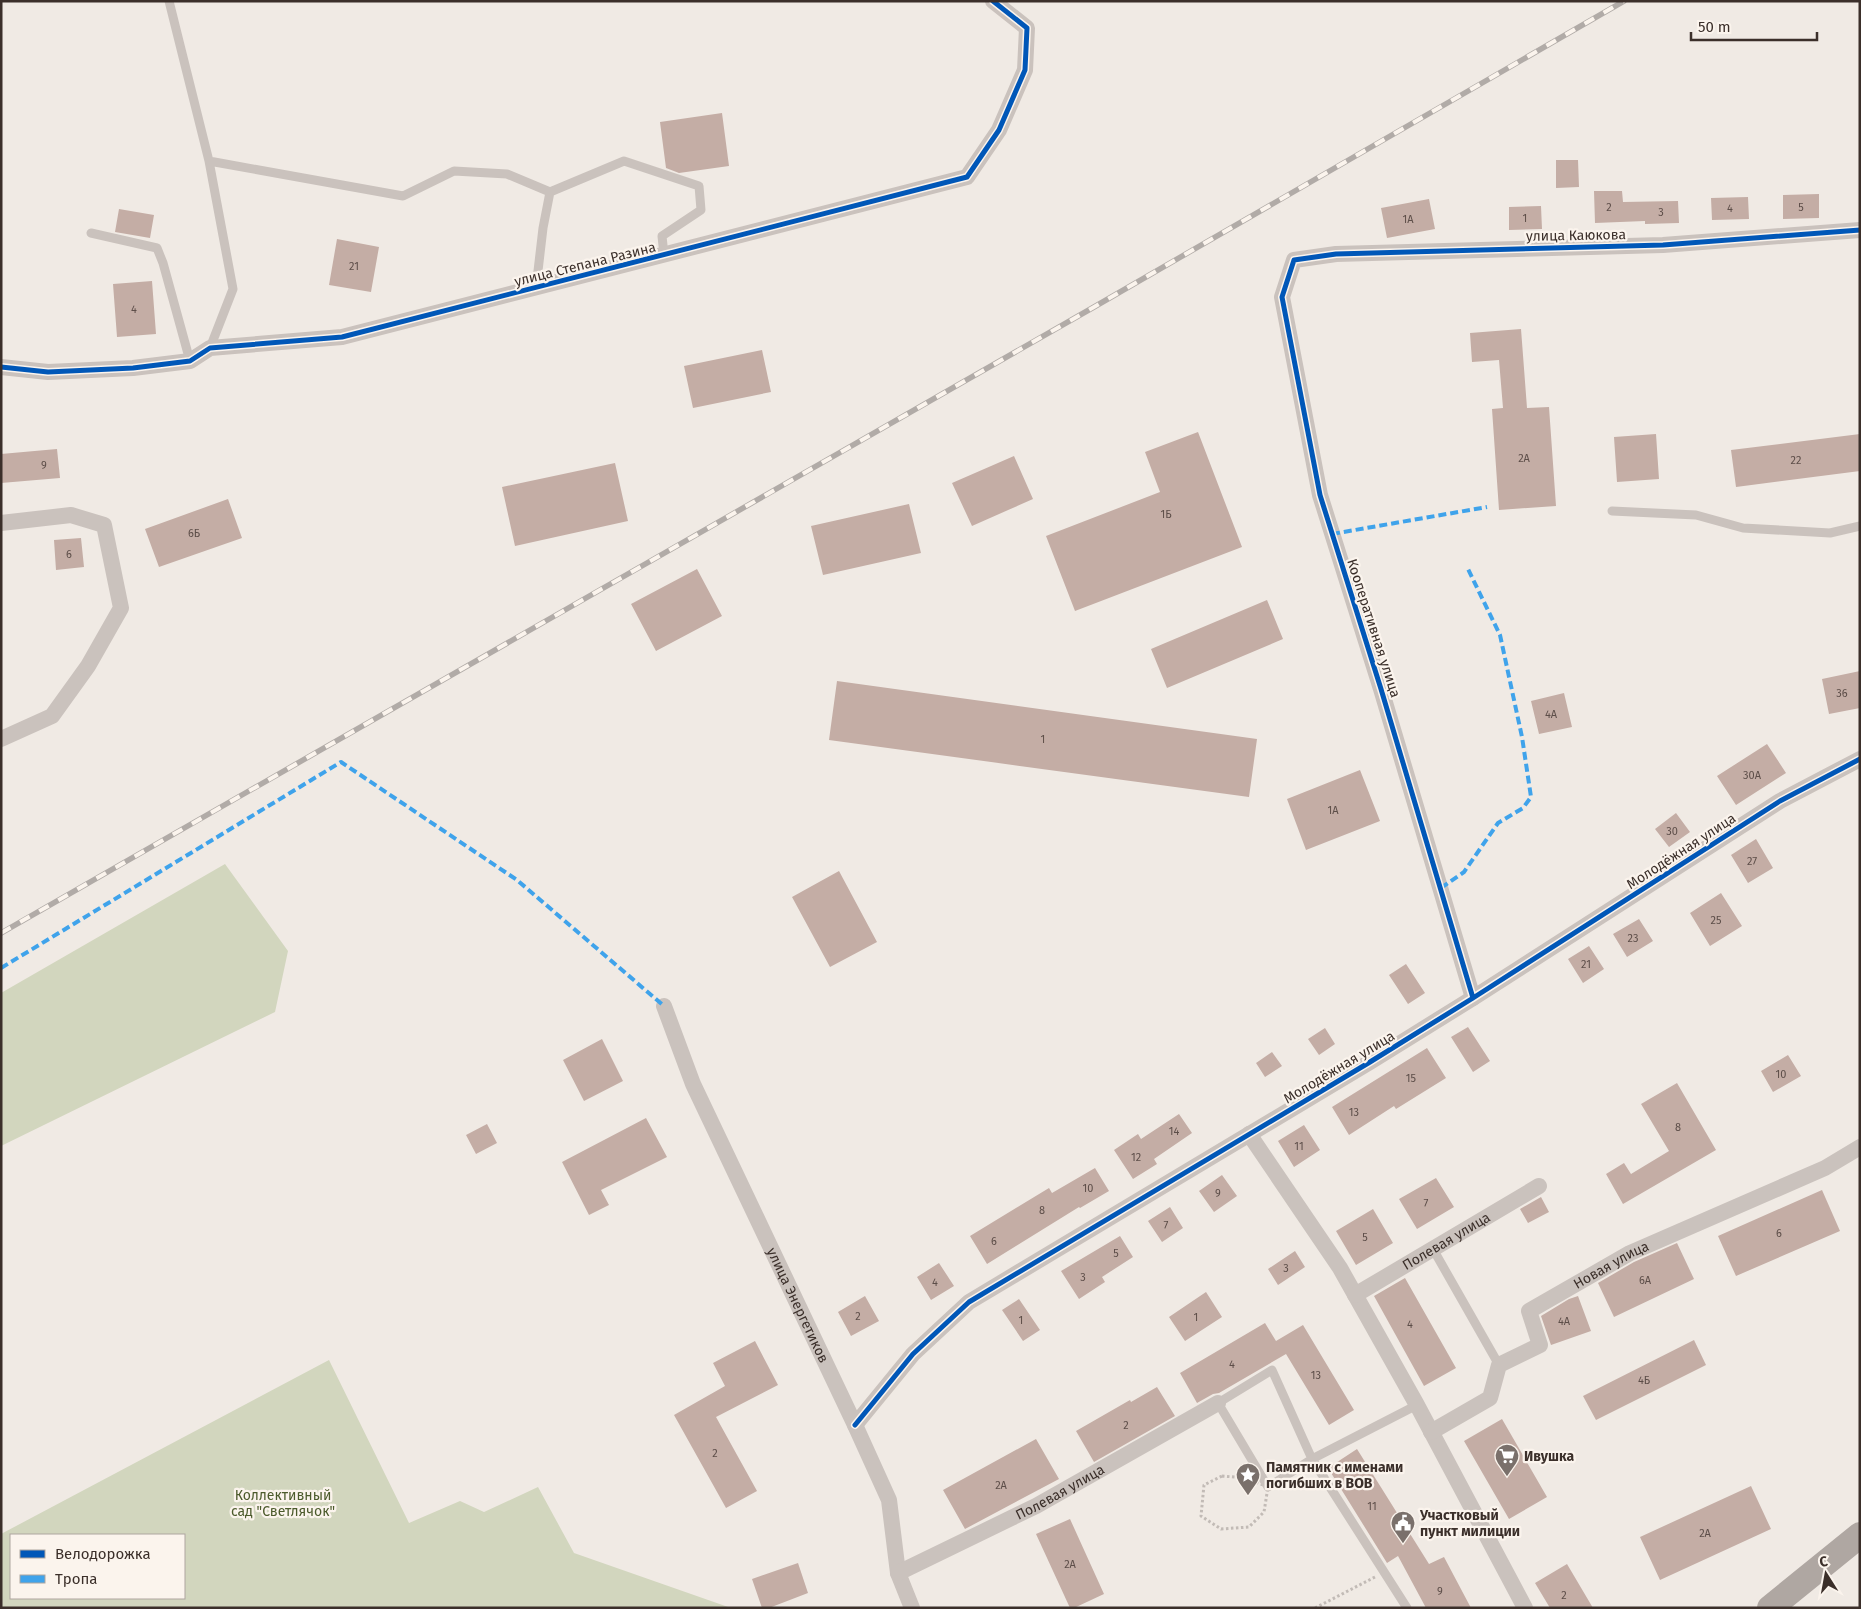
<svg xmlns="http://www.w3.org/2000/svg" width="1861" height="1609" font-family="'Fira Sans',sans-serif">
<rect width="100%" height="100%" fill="#f0eae4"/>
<!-- green -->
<path fill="#d2d6be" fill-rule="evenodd" d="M225,864l63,87 -13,61 -274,134v-153z
M329,1360l80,163 51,-22 24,11 54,-25 36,66 157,55h-730v-74zM11,1535h173v63h-173z"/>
<!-- building -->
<path fill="#c4ada5" d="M722,113l7,53 -50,7 -13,-5 -6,-46z
M1556,160h22l1,27 -23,1z
M1594,191h28l1,11 55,-1 1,22 -34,1v-3l-50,2z
M1819,194v24l-36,1v-24z
M1748,197l1,22 -37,1 -1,-22z
M1429,199l6,30 -48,9 -6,-30z
M1541,206l1,23 -33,1v-23z
M119,209l35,6 -4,23 -35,-6z
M337,239l42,8 -8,45 -42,-7z
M152,281l4,53 -39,3 -4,-53z
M1521,329l6,79 22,-1 7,99 -57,4 -7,-101 11,-1 -4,-48 -27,2 -2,-29z
M762,350l9,42 -78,16 -9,-42z
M1198,432l44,115 -167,64 -29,-75 114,-44 -15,-40z
M1656,434l3,45 -42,3 -3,-45z
M1860,434v37l-124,16 -5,-37z
M57,449l3,29 -59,5v-29z
M1014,456l19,43 -61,27 -20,-43z
M615,463l13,58 -113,25 -13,-59z
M228,499l14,39 -83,29 -14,-38z
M909,504l12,49 -98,22 -12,-49z
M81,538l3,29 -28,3 -2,-30z
M697,569l25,47 -66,35 -25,-47z
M1267,600l16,39 -116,49 -16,-39z
M1860,671v37l-31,6 -7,-35z
M837,681l420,58 -8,58 -420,-57z
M1564,693l8,34 -33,7 -8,-33z
M1767,744l19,29 -50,32 -19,-29z
M1360,770l20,51 -74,29 -19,-51z
M1676,813l14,19 -21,15 -14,-18z
M1756,839l17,29 -25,15 -17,-28z
M839,871l38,71 -47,25 -38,-70z
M1721,893l21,33 -32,20 -20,-33z
M1639,919l14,22 -26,16 -14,-23z
M1589,946l15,23 -21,14 -15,-24z
M1406,964l19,29 -17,11 -19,-29z
M1468,1027l22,34 -17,11 -22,-35z
M1325,1028l10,16 -16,11 -11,-16z
M602,1039l21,42 -39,20 -21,-41z
M1427,1048l19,30 -50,31 -2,-3 -45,29 -17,-28z
M1272,1052l10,14 -17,11 -9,-14z
M1788,1055l13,21 -28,16 -12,-21z
M1677,1083l39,67 -93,54 -17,-30 18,-11 7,11 38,-23 -28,-47z
M1179,1114l13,19 -38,26 3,5 -24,15 -19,-29 24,-16 3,5z
M646,1118l21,39 -66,33 8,15 -20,10 -27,-53z
M487,1124l10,19 -21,11 -10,-19z
M1304,1125l16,25 -26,17 -16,-26z
M1095,1168l14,23 -29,17 -1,-1 -92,57 -17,-28 79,-48 3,5z
M1222,1175l15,21 -23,16 -15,-21z
M1436,1178l18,29 -37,22 -18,-30z
M1822,1190l18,41 -104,45 -18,-40z
M1541,1197l8,15 -21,11 -8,-14z
M1170,1207l13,21 -21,14 -14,-21z
M1373,1209l20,34 -37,22 -20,-34z
M1120,1236l13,21 -31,20 3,5 -26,17 -18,-28z
M1677,1243l17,36 -80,38 -16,-34 36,-21z
M1295,1251l10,16 -27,18 -10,-16z
M939,1263l15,23 -23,14 -14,-23z
M1405,1278l51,90 -32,18 -50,-90z
M1206,1292l16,25 -37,24 -16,-24z
M865,1296l14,25 -28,15 -13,-24z
M1578,1296l13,35 -40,14 -10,-29 28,-17z
M1019,1299l21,31 -17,11 -21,-31z
M1265,1323l11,18 27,-16 51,85 -25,15 -43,-71 -67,39 -6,1 -16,9 -17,-30z
M1694,1340l12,25 -110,55 -13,-24z
M755,1341l23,44 -62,32 41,74 -31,17 -52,-93 51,-29 -12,-23z
M1157,1387l18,29 -81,46 -18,-31 54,-31 1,2z
M1502,1419l45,78 -38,22 -45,-78z
M1036,1439l23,40 -94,50 -22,-39z
M1357,1449l72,115 15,-7 27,51h-45l-28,-52 -11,7 -59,-95z
M1751,1486l20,43 -111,51 -20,-43z
M1070,1519l34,75 -30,14h-4l-34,-74z
M798,1563l10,30 -39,15h-7l-10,-29z
M1567,1564l26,44h-43l-15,-25z"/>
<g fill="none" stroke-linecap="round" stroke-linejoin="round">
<!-- path -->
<path stroke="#c2bbb6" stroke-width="3" stroke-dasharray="2.5 2.5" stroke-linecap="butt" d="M1222,1476l24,2 22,9 -4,25 -15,15 -28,2 -20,-13 3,-31z
M1315,1608l60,-31"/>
<!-- service -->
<path stroke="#cac2bd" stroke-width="9" d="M169,1l40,160 24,128 -23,59
M209,161l194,35 51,-25 53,3 43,18 -7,36 -7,60
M550,192l74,-31 75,25 2,24 -39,26 2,19
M91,233l66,15 6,15 27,98
M1612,511l84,4 47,13 87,5 30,-7
M1433,1249l66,116
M1407,1608l-95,-149 -40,-89 -54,33 50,84 44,-28 105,-54"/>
<!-- minor -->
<g stroke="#cac2bd" stroke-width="16">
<path d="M1,367l47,5 85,-4 57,-7 20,-13 132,-11 625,-160 32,-47 26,-60 2,-42 -34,-27"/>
<path d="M1,523l70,-8 33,10 17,83 -33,58 -36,50 -51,23"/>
<path d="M1473,998l-92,-309 -61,-194 -38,-198 12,-37 42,-6 327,-9 197,-15"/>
<path id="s1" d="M664,1006l29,78 162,341 34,75 9,73 14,35"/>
<path d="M1249,1134l91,134 77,137 108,203"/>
<path id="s2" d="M1355,1295l184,-109"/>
<path d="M855,1425l58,-71 56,-52 401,-240 103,-64 307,-197 80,-42"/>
<path id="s3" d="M1431,1432l59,-34 9,-33 41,-20 -11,-34 101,-58 195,-85 35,-21"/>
<path id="s4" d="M898,1573l138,-67 182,-103"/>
</g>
<!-- primary -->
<path stroke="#afa7a2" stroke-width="26" d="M1770,1608l90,-73"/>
<defs>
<path id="rail" d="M1,933l1093,-626 530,-306"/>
</defs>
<!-- rail casing -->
<use href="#rail" stroke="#b1aba7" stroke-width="5.5"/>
<!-- rail -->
<use href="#rail" stroke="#fbf4ed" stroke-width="4" stroke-dasharray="11" stroke-linecap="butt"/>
<!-- quiet -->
<path stroke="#3fa3eb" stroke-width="4" stroke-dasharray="8 4" stroke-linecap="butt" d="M1332,534l155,-27
M1441,888l23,-16 34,-49 25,-15 8,-11 -9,-60 -22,-102 -33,-68
M1,968l340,-206 176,118 147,126"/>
<defs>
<path id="cycleway" d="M1,367l47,5 85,-4 57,-7 20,-13 132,-11 625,-160 32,-47 26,-60 2,-42 -34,-27
M1473,998l-92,-309 -61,-194 -38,-198 12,-37 42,-6 327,-9 197,-15
M855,1425l58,-71 56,-52 401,-240 103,-64 307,-197 80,-42"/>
</defs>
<!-- cycleway casing -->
<use href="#cycleway" stroke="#fbf4ed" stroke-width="8"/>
<!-- cycleway -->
<use href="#cycleway" stroke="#0057b8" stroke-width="5"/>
</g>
<!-- icons -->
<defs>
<symbol id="supermarket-pin" viewBox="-11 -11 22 30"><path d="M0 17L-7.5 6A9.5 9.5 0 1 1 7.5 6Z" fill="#7a706b" stroke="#fbf4ed"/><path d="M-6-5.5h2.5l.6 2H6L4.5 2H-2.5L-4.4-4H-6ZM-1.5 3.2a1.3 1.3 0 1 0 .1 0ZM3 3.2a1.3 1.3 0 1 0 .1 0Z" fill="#fff"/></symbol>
<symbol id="sight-pin" viewBox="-11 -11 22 30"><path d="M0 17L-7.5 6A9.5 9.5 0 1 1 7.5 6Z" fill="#7a706b" stroke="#fbf4ed"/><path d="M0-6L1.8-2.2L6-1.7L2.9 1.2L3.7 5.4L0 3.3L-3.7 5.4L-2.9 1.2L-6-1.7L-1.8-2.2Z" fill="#fff"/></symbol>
<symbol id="civic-pin" viewBox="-11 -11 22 30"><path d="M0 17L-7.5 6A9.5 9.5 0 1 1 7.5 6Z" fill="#7a706b" stroke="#fbf4ed"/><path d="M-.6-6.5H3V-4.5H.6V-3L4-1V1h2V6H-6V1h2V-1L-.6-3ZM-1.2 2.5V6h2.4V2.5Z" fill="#fff"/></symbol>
</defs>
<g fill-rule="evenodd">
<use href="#supermarket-pin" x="1493" y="1442" width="28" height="38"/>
<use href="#sight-pin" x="1234" y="1461" width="28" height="38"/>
<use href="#civic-pin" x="1389" y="1509" width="28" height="38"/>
</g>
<g text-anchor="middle" stroke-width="4.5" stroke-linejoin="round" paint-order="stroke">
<!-- number labels -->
<g font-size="11" fill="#5d4e49">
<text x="1609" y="211">2</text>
<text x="1801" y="211">5</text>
<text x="1730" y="212">4</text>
<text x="1661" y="216">3</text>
<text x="1525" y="222">1</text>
<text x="1408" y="223">1А</text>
<text x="354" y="270">21</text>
<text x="134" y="313">4</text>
<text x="1524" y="462">2А</text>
<text x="1796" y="464">22</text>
<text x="44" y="469">9</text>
<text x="1166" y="518">1Б</text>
<text x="194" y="537">6Б</text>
<text x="69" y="558">6</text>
<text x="1842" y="697">36</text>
<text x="1551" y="718">4А</text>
<text x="1043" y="743">1</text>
<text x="1752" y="779">30А</text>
<text x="1333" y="814">1А</text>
<text x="1672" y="835">30</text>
<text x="1752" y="865">27</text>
<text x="1716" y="924">25</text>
<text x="1633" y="942">23</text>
<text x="1586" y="968">21</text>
<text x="1781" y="1078">10</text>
<text x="1411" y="1082">15</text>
<text x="1354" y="1116">13</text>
<text x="1678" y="1131">8</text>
<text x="1174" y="1135">14</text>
<text x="1299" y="1150">11</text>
<text x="1136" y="1161">12</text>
<text x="1088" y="1192">10</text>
<text x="1218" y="1197">9</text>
<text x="1426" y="1207">7</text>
<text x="1042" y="1214">8</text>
<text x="1166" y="1229">7</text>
<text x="1779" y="1237">6</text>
<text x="1365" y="1241">5</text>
<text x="994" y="1245">6</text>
<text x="1116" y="1257">5</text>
<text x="1286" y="1272">3</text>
<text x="1083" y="1281">3</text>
<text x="1645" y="1284">6А</text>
<text x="935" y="1286">4</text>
<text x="858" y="1320">2</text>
<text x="1196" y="1321">1</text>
<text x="1021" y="1324">1</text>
<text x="1564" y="1325">4А</text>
<text x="1410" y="1328">4</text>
<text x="1232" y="1368">4</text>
<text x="1316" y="1379">13</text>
<text x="1644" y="1384">4Б</text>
<text x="1126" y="1429">2</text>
<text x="715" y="1457">2</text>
<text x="1001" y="1489">2А</text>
<text x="1372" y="1510">11</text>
<text x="1705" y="1537">2А</text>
<text x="1070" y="1568">2А</text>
<text x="1440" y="1595">9</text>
<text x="1564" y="1599">2</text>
</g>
<!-- street labels -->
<g font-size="14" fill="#3b2f2a" stroke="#fbf4ed">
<text transform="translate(1576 235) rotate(-1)" y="5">улица Каюкова</text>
<text transform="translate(585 264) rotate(-14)" y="5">улица Степана Разина</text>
<text transform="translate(1374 628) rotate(72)" y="5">Кооперативная улица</text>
<text transform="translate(1681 851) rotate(-33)" y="5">Молодёжная улица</text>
<text transform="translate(1339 1067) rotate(-31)" y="5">Молодёжная улица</text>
<text dy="5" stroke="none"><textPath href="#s2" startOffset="106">Полевая улица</textPath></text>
<text dy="5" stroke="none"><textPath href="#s3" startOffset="278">Новая улица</textPath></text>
<text dy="5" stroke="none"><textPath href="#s1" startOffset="328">улица Энергетиков</textPath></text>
<text dy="5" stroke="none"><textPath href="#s4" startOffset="181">Полевая улица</textPath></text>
</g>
<!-- poi labels -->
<g font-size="14" font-weight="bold" fill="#3b2f2a" stroke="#fbf4ed" text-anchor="start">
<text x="1524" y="1461">Ивушка</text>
<text x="1266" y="1472">Памятник с именами<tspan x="1266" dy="16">погибших в ВОВ</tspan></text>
<text x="1420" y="1520">Участковый<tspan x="1420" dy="16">пункт милиции</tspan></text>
</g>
<!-- park labels -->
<g font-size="14" fill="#4c5b2c" stroke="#fbf4ed">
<text x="283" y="1500">Коллективный<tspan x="283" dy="16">сад "Светлячок"</tspan></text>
</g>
</g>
<!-- border -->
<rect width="1861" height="1609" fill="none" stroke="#3b2f2a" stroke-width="5"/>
<!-- legend -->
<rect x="10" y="1534" width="175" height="65" fill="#fbf4ed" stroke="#aea59f"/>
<rect x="20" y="1550" width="25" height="8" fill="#0057b8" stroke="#aea59f"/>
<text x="55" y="1559" font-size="15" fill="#3b2f2a">Велодорожка</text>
<rect x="20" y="1575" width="25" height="8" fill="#3fa3eb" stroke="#aea59f"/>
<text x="55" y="1584" font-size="15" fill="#3b2f2a">Тропа</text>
<!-- north arrow -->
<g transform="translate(1826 1574) rotate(349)" stroke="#fbf4ed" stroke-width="4" paint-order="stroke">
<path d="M0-4L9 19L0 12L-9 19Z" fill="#3b2f2a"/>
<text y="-8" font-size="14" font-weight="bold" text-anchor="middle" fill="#3b2f2a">С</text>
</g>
<!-- scale -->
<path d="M1691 32v8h126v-8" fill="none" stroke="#3b2f2a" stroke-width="2.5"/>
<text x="1698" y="32" font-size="15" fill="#3b2f2a" stroke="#fbf4ed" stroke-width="4" paint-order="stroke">50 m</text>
</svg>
